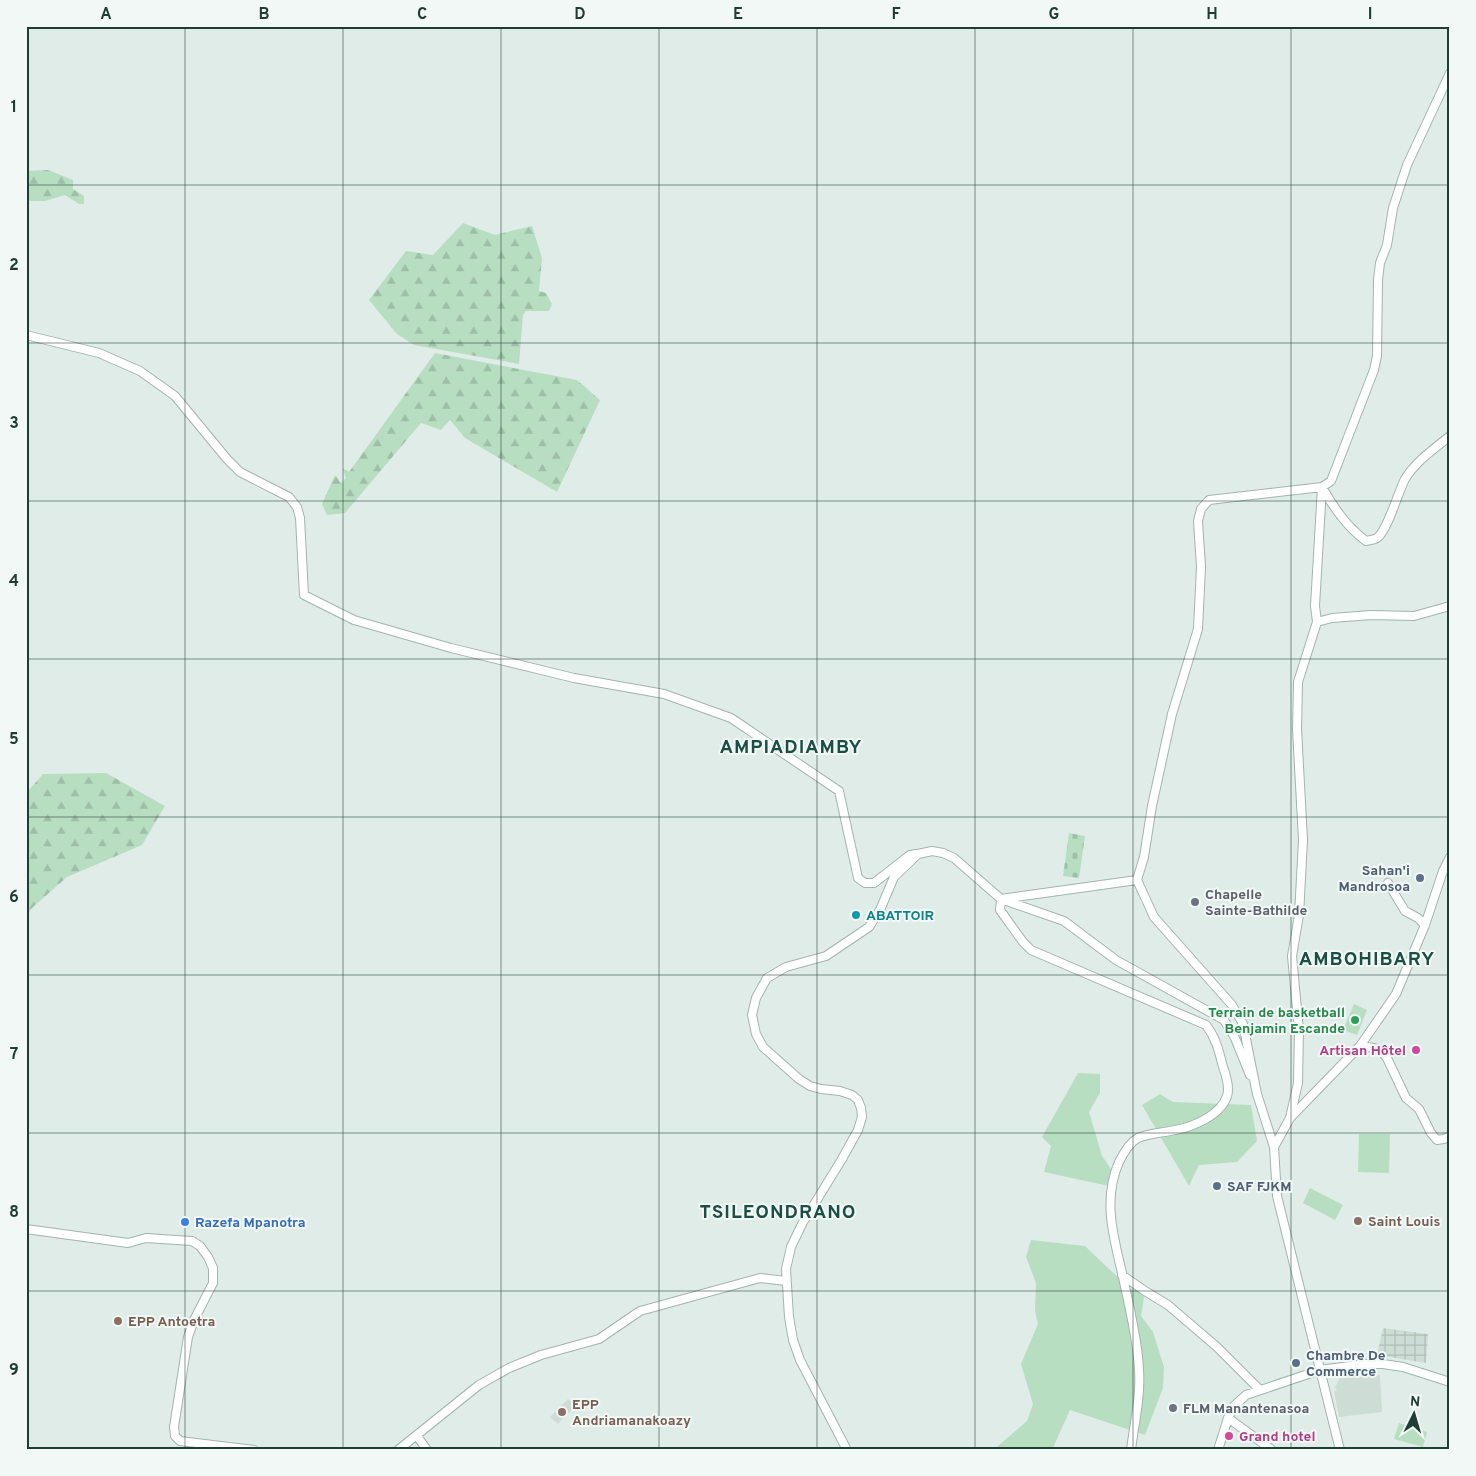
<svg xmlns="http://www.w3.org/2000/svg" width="1476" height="1476" font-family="Overpass,sans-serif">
<defs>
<pattern id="industrial-grid" width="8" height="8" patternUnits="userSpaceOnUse" patternTransform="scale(1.25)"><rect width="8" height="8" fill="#cedcd6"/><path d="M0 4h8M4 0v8" fill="none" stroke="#b1beb8"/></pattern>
<pattern id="forest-firs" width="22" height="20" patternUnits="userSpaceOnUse" patternTransform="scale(1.25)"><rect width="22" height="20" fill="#b8dec2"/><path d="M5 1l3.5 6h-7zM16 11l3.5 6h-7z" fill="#9ebfa7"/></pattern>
<pattern id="cemetery-stones" width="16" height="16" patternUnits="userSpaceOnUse" patternTransform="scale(1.25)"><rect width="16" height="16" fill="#b8dec2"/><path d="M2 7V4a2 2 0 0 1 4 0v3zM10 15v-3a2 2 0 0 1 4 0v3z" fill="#9ebfa7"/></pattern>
</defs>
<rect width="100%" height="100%" fill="#e0ece7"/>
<!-- built -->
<path fill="#cedcd6" d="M1380,1375l2,37 -43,5 -5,-26h3l-2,-4 5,-9z
M568,1399l7,7 -17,18 -8,-7z"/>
<!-- industrial -->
<path fill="url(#industrial-grid)" d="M1383,1328l45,6 -2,29 -49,-8z"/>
<!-- grass -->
<path fill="#b8dec2" d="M1354,1004l13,6 -10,25 -14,-5z
M1078,1073l22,1v19l-11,19 13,44 12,17 -5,13 -65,-14 7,-26 -9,-9z
M1160,1094l13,8 78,3 6,36 -20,21 -38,3 -10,21 -47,-81z
M1359,1134h31l-1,39 -31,-1z
M1310,1188l33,17 -8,15 -32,-17z
M1031,1240l54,6 45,43 15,2 -4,25 12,16 11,35 -1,21 -18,47 -75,-25 -18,40h-55l1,-4 29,-25 6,-17 -12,-40 17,-40 -3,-13 1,-28 -10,-26z
M1399,1423l28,9 -4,15 -29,-8z"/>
<!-- forest -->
<path fill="url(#forest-firs)" d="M48,170l25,10v9l11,7v8h-5l-14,-9 -20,6h-19v-30z
M463,223l32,12 37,-9 10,32 -3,33 7,2 6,11 -3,7h-23l-3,4 -4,49 -105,-19 -17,-11 -28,-34 37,-49 27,4z
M435,353l142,27 23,20 -43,92 -92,-54 -15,-18 -9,10 -20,-7 -76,90 -18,2 -5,-11 13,-29 6,8 5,-5 -4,-10 7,4z
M106,773l59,33 -23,39 -75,32 -34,30 -7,9v-115l2,-10 15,-17z"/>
<!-- cemetery -->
<path fill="url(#cemetery-stones)" d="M1069,833l16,3 -6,42 -16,-2z"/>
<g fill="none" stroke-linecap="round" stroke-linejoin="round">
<defs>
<path id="minor" d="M26,335l73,18 41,18 35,25 52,63 13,13 49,25 8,10 3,11 4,77 50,25 97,28 123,30 90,16 67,24 108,73 19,87 7,5h9l36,-28 6,-1
M1322,487c11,20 25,40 44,54 4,-1 8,-1 11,-3 11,-8 21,-46 28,-59 10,-17 30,-31 45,-43
M1317,622l-2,-16 7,-119
M1388,883l17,28 13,7 7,7
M1360,1046l14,2 8,4 5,6 19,40 13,11 12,24 6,7 7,-1 6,-3
M1290,1118l8,-35 1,-53 -7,-74 7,-41 4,-75 -6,-111 1,-47 19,-60 15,-4 39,-3 43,1 36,-10
M1274,1147l16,-29 70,-72 36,-52 29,-69 18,-54 7,-14
M26,1229l102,14 18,-5 46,3 8,5 8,11 5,11v15l-19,37 -6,17 -14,90 1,9 5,5 74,9
M1122,1275l23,16 23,14 49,42 43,43
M1228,1418l44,32
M417,1436l10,14
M398,1450l81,-65 30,-17 32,-13 58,-16 41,-28 120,-33 26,3
M847,1450l-47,-90 -7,-20 -4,-23 -3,-48 5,-22 11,-23 40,-65 16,-29 4,-13 -1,-9 -3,-8 -6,-5 -12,-4 -19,-2 -11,-3 -11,-7 -36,-32 -7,-13 -4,-19 4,-17 11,-20 19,-11 40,-11 43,-29 11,-17 14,-33 24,-23 14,-3 11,2 11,5 47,41 63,22 52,39 108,60 11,18 15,37
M1131,1450c3,-26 10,-53 8,-80 -1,-29 -10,-64 -16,-93 -9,-39 -21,-76 -4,-115 4,-8 11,-20 19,-24 11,-5 25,-5 37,-8 18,-3 46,-15 52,-34 3,-9 -1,-21 -4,-29 -4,-16 -7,-29 -17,-42l-175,-75 -8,-8 -23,-32 1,-11 136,-19
M1218,1450l10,-32 6,-12 12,-11 74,-25 45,-6h18l20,3 47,15
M1340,1450l-63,-254 -3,-49 -17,-53 -14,-70 -11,-19 -78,-88 -17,-37 7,-23 8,-51 20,-92 26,-85 3,-62 -3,-46 3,-12 8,-9 113,-13 9,-6 43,-111 3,-14 1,-76 2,-17 7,-18 6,-37 14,-43 43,-92"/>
</defs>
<!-- minor casing -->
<use href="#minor" stroke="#a3b4ae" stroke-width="10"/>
<!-- minor -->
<use href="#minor" stroke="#fff" stroke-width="8"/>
</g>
<!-- grid -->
<path fill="none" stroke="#203d35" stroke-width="1" stroke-opacity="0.55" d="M185,26v1424M343,26v1424M501,26v1424M659,26v1424M817,26v1424M975,26v1424M1133,26v1424M1291,26v1424M26,185h1424M26,343h1424M26,501h1424M26,659h1424M26,817h1424M26,975h1424M26,1133h1424M26,1291h1424"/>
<!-- markers -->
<g fill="#5c6f8a" stroke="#f1f8f5" stroke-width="2">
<circle cx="1420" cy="878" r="5"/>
<circle cx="1217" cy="1186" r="5"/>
<circle cx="1296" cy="1363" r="5"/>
</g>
<g fill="#6b7280" stroke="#f1f8f5" stroke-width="2">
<circle cx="1195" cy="902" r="5"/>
<circle cx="1173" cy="1408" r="5"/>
</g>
<circle fill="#0f9aa8" stroke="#f1f8f5" stroke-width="2" cx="856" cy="915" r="5"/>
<circle fill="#2e9e5b" stroke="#f1f8f5" stroke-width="2" cx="1355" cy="1020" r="5"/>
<g fill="#d1479c" stroke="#f1f8f5" stroke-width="2">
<circle cx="1416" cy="1050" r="5"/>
<circle cx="1229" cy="1436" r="5"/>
</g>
<g fill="#8d6e63" stroke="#f1f8f5" stroke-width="2">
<circle cx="1358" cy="1221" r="5"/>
<circle cx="118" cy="1321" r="5"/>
<circle cx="562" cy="1412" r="5"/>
</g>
<circle fill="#3f7fe0" stroke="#f1f8f5" stroke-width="2" cx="185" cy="1222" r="5"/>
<g text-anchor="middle" stroke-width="4" stroke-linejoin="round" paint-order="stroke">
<!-- service labels -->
<g font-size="14" font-weight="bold" fill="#4e5e75" stroke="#f1f8f5" text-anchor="start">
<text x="1410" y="875" text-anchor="end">Sahan'i<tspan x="1410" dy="16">Mandrosoa</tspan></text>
<text x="1227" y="1191">SAF FJKM</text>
<text x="1306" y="1360">Chambre De<tspan x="1306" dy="16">Commerce</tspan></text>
</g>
<!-- worship labels -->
<g font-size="14" font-weight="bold" fill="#5b616d" stroke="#f1f8f5" text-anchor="start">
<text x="1205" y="899">Chapelle<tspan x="1205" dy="16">Sainte-Bathilde</tspan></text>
<text x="1183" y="1413">FLM Manantenasoa</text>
</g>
<!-- culture labels -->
<g font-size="14" font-weight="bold" fill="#0d838f" stroke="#f1f8f5" text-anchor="start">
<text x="866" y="920">ABATTOIR</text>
</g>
<!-- leisure labels -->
<g font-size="14" font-weight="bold" fill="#27864d" stroke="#f1f8f5" text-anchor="end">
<text x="1345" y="1017">Terrain de basketball<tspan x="1345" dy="16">Benjamin Escande</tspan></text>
</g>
<!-- hotel labels -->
<g font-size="14" font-weight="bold" fill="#b23c85" stroke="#f1f8f5" text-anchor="end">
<text x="1406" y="1055">Artisan Hôtel</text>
<text x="1239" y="1441" text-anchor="start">Grand hotel</text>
</g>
<!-- education labels -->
<g font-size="14" font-weight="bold" fill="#785e54" stroke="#f1f8f5" text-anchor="start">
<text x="1368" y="1226">Saint Louis</text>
<text x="128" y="1326">EPP Antoetra</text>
<text x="572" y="1409">EPP<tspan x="572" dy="16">Andriamanakoazy</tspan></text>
</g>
<!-- shop labels -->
<g font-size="14" font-weight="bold" fill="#366cbe" stroke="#f1f8f5" text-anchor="start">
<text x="195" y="1227">Razefa Mpanotra</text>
</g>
<!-- district labels -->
<g font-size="19" font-weight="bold" letter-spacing="1" fill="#1c4f43" stroke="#f1f8f5">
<text x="791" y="753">AMPIADIAMBY</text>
<text x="1367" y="965">AMBOHIBARY</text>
<text x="778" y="1218">TSILEONDRANO</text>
</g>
</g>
<!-- border -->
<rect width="1476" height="1476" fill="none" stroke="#f1f8f5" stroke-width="55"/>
<!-- north arrow -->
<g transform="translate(1414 1414) rotate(5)" stroke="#f1f8f5" stroke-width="4" paint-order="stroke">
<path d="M0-4L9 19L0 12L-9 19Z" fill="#203d35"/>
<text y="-8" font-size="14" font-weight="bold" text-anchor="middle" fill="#203d35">N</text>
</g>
<rect x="28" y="28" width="1420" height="1420" fill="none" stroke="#203d35" stroke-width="2"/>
<g font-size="16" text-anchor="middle" font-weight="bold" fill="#203d35">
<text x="106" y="19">A</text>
<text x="264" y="19">B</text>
<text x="422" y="19">C</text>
<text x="580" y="19">D</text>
<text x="738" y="19">E</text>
<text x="896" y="19">F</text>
<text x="1054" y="19">G</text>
<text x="1212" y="19">H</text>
<text x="1370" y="19">I</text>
<text x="14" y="112">1</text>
<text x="14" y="270">2</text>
<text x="14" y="428">3</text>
<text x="14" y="586">4</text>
<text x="14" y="744">5</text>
<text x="14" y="902">6</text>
<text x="14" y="1059">7</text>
<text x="14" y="1217">8</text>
<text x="14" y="1375">9</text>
</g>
</svg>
